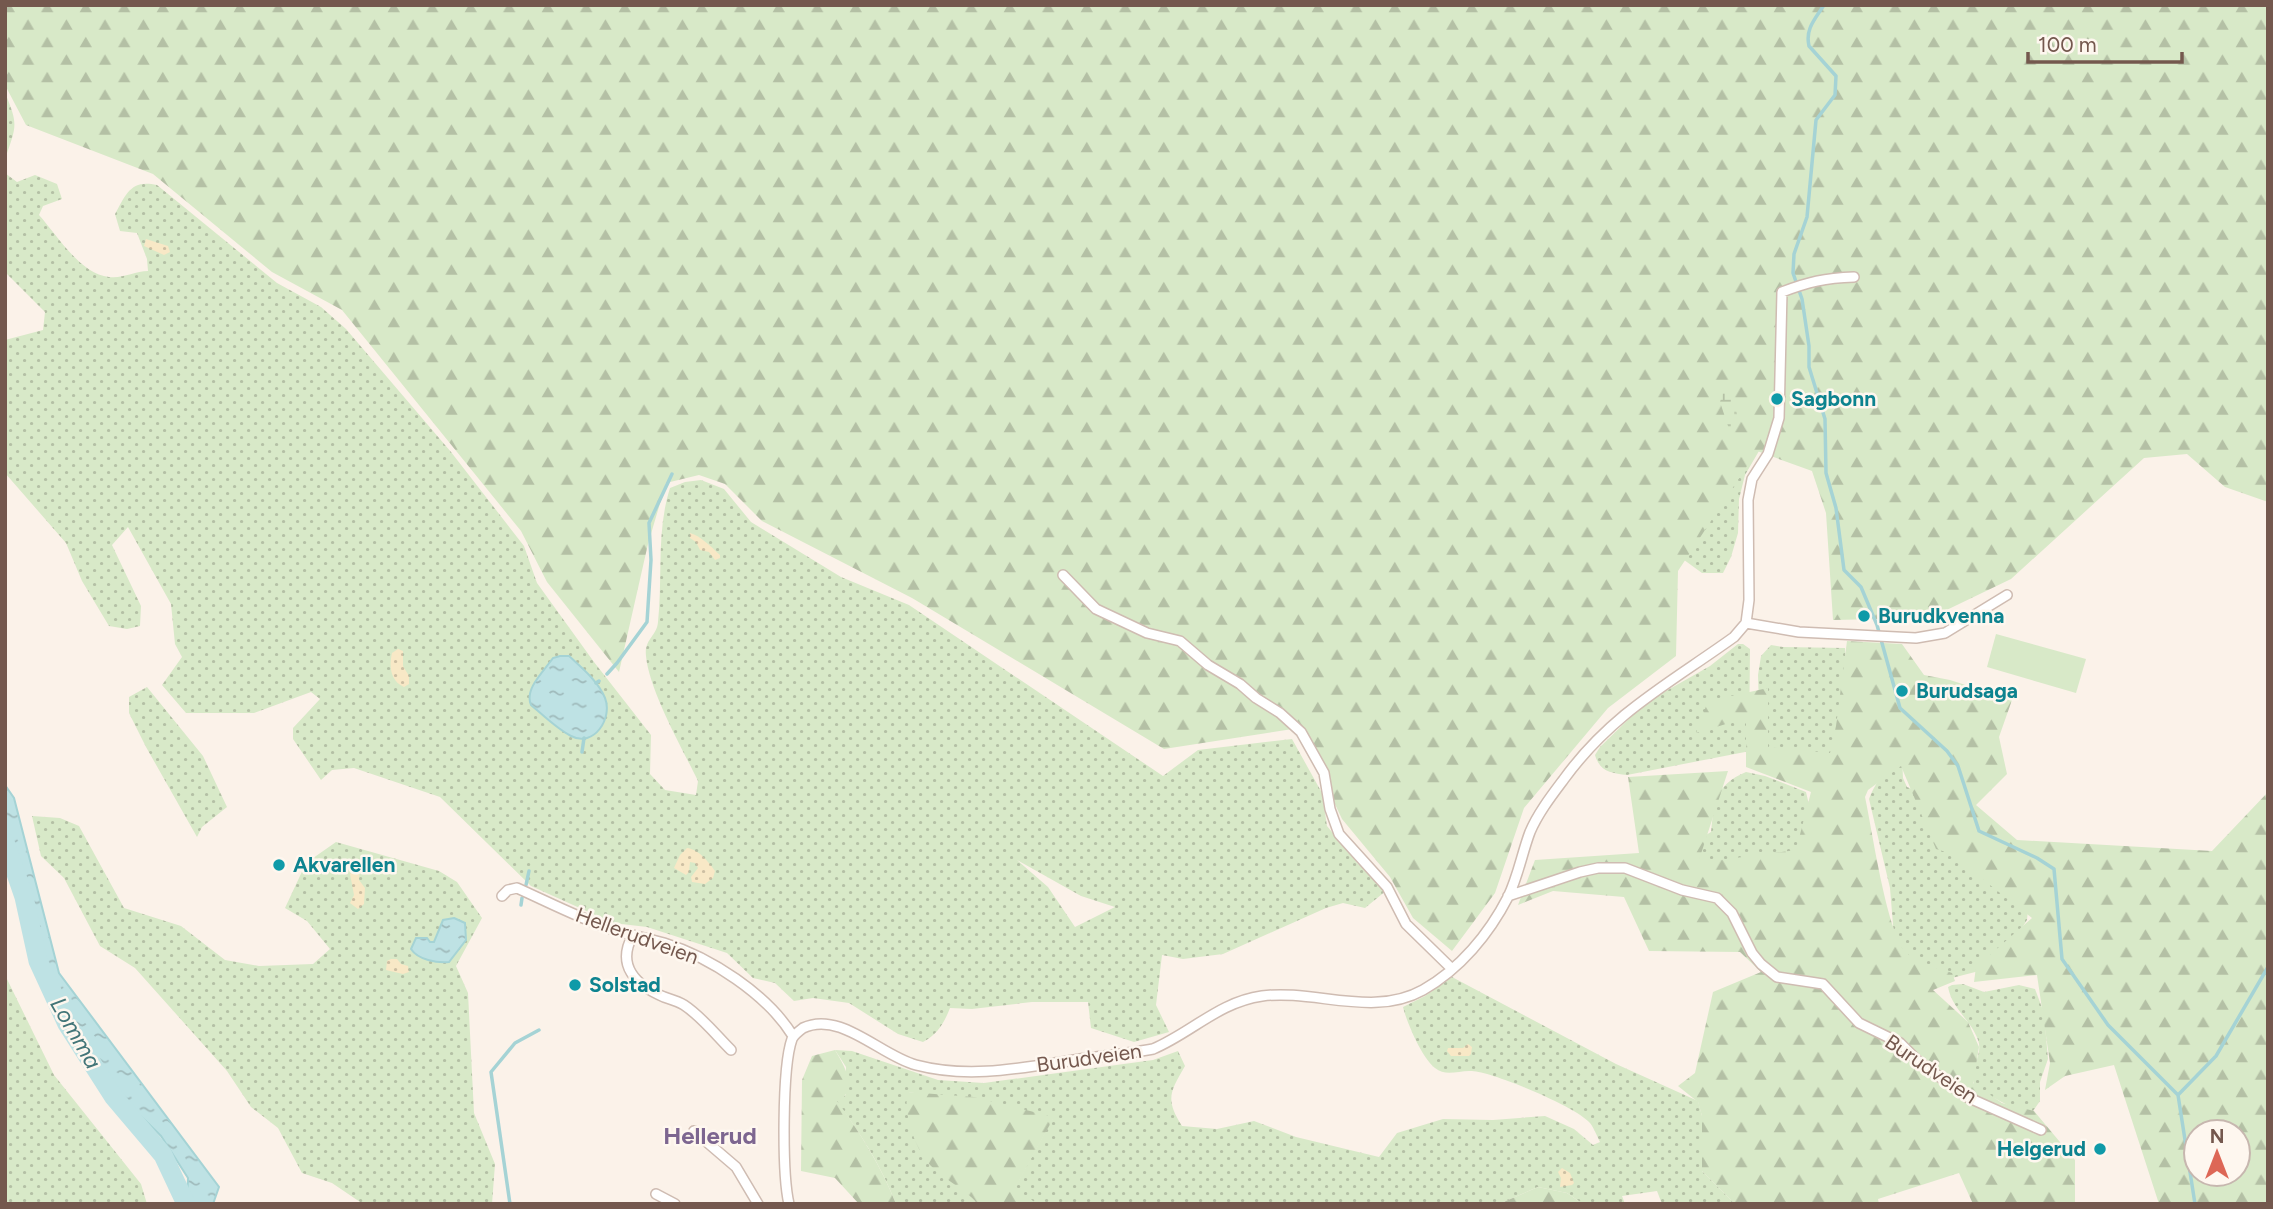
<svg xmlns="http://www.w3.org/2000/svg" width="2273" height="1209" font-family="Figtree,sans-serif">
<defs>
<pattern id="grass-dots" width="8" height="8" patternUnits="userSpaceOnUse" patternTransform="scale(1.75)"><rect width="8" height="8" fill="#d8e9c8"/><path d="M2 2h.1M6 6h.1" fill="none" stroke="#b4c0a5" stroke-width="1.8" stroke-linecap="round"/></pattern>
<pattern id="forest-firs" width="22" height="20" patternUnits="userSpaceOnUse" patternTransform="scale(1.75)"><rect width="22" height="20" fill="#d8e9c8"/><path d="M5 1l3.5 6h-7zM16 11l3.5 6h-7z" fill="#b4c0a5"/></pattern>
<pattern id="wetland-marsh" width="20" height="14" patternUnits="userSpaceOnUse" patternTransform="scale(1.75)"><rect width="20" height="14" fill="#d8e9c8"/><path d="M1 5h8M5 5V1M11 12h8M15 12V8" fill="none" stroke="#b4c0a5"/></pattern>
<pattern id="sand-dots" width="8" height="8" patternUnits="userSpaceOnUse" patternTransform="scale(1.75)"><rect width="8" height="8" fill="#f8e8c6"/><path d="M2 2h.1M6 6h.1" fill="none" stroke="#cdbfa3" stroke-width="1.8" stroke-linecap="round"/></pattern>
<pattern id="water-ripples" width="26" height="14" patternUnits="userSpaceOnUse" patternTransform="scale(1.75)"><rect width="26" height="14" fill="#bee2e4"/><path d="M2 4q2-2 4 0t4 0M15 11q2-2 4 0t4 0" fill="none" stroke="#9fbabb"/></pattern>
</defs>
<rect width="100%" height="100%" fill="#fbf2e9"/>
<!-- grass -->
<path fill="url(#grass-dots)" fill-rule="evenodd" d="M5,93c14,32 11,34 0,66z
M5,173l12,9 18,-7 22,9 5,15 -19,7 -4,9c18,20 41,59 70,62 13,2 26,-6 39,-6l-1,-12 -10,-26 -17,-2 -5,-17c11,-20 16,-35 42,-29l120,98 44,24 25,22 105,123 73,94 13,37 57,79 57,73 -1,39 15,16 31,5 2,-14c-16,-33 -49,-91 -52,-125 -2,-17 11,-20 12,-34 5,-45 -2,-90 12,-134l15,-6 16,-2 23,9 27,33 90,55 68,28 254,171 35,-26 94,-11 30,54 5,33 31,38 12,9 17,17 -22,18 -22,-5 -17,5 -103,46 -40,5 -21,-4 -6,50 13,27 -35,10 -43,-14 -3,-26h-56l-60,7 -22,-1c-6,15 -12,26 -27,34l-25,-8 -49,-31 -36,-5 -19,3 -19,-18 -22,-5 -26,-25 -80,-26 -34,-4 -82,-37 -91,-89 -86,-29 -22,2 -11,10 -28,-41v-11l27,-29 -9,-7 -57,21h-68l-24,-28 20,-28 -7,-13 -4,-40 -43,-77 -16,18 29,61 -1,20 -13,3 -18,-3 -27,-45 -16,-38 -61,-70v-133l38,-10 2,-18 -40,-40zM1017,860l64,36 34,11 -40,20 -27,-40z
M1702,435l57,16 -14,24 -6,24 -1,34 -7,24 -8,16h-21l-22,-16z
M1738,644h5l7,5 -1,100 -4,3 -118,23c-16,-2 -27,-3 -32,-20l5,-8 38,-37 21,-15 51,-29z
M1771,645l12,2 62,1 1,17 -12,96 -67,-8 -7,-17 -2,-61 3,-19z
M147,687l56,69 24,51 -25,20 -5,10 -51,-90 -17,-34v-16z
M1902,758l1,20 4,9 10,4 112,108 -2,21 -14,22 -34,29 -31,8 -37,-15 -17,-27 -4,-49 -21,-89c5,-14 19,-36 33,-41z
M1746,772l19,4 41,16 4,17 -2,39 -117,27 3,-33 17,-10c3,-30 4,-47 35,-60z
M32,816l28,2 19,8 45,82 57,18 44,34 34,6 54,-2 17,-15 -23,-28 -22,-13 21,-45 30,-21 103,29 18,11 25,36 -26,48 12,27 6,120 21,51 -3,40h-129l-31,-21 -30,-10 -24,-45 -27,-21 -24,-36 -92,-103 -35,-22 -36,-68 -23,-22z
M5,975l49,100 87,109 6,20h-142z
M1452,977l164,87 82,37 4,15v55l33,33h-73l-5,-13 -35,5 3,8h-42l-16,-11 -29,-6 -39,17h-462l-23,-15 39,-71 -144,-26 20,72 36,26 13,14h-82c-15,-38 -35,-71 -60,-103l10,-6v-28l-11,-17 17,1 86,29 46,3 169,-23 25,-9 7,15c-15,26 -20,33 -3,60l35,3 37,-8 42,16 83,20 18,-24 46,-14 50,1 52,-4 29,13 19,16 7,-3c-3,-6 -6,-14 -10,-19 -13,-16 -97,-51 -118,-52 -13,-1 -26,6 -37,-3 -13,-10 -28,-45 -32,-61l22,-11z
M1963,984l21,8 35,-7 16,4 9,24 4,46 -8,23v19l-7,10 -18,-2 -40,-21c-8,-20 9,-31 3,-48 -7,-20 -26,-31 -30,-53l4,-2z"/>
<!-- forest -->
<path fill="url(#forest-firs)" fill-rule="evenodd" d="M5,5h2263v497l-43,-15 -38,-33 -43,4 -133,121 -81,39 -97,2 -7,-107 -14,-42 -55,-20 -79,120 -2,85 -68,52 -84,100 -29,85 -43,58 -39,-33 -23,-41 -48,-58 -43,-91 -135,21 -252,-151 -150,-77 -37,-37 -26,-9 -33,8 -18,61 -29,128 -72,-90 -26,-51 -179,-221 -70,-38 -119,-98 -127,-49 -21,-40z
M1847,641l55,3 22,31 26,5 62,20 -13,37 8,37 -31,31 41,35 195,11 56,-59v412h-109l-45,-139 -49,11 -20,14 5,-27 -13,-88 -63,7 2,-15 56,-49 -83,-65 -13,-4 -35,-83 -33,24 -3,7c7,32 21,130 39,153 11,13 33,18 48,23l3,8 -22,9 35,32 11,25 -6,36 29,20 32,8 41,49v44h-102l-14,-31 -81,26 1,5h-144l-33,-33v-55l-4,-14 -20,-16 17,-13 18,-81 48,-20 -21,-20 -91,-1 -25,-54 -71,-6 -35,14 17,-45 104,-7 -11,-76 100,-6 -30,92 98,-13 15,-58 -65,-25v-49l-50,15 12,-32 60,-13v59l62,6 6,-27zM2196,1132h42v42h-42z
M835,1050c6,10 20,33 11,44 -2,4 -6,5 -9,7 24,33 44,65 59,103h-37l-24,-26 -34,-7 1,-91 10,-24z
M908,1092l66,5 80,20 -39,71 22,16h-59c-16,-18 -34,-24 -48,-39 -14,-14 -28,-54 -22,-73z
M1538,1187l29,6 16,11h-84z"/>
<!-- wetland -->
<path fill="url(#wetland-marsh)" d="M1728,391c6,11 14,29 6,40l-5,-2 -9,-27 3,-10z"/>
<!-- sand -->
<path fill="url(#sand-dots)" d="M146,239l22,7 2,6 -6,3 -20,-9z
M690,533c11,3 21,14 30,22v3l-5,2 -6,-8 -9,-2 -4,-8 -6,-4z
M398,649l5,2v15l6,10v8l-5,3c-14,-6 -15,-21 -12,-34z
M687,848c11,1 22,14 28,23l-2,7 -8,6 -13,-2 -1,-5 7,-9 -3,-5 -5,-1 -1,10 -3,3 -12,-7 6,-13z
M356,868l4,2 -1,10 6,8 -1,16 -6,5 -8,-6 4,-8 -4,-21z
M391,959h6l4,5 7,2 1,6 -6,2 -17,-4 1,-9z
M1468,1044l4,3 -1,7 -2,2h-18l-4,-5 1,-3h15z
M1562,1168l8,5 4,10 -2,2 -12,2 1,-9 -3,-6z"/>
<!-- garden -->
<path fill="#d8e9c8" d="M1996,634l90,25 -10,34 -89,-26z"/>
<!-- water -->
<path fill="url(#water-ripples)" stroke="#a5d3d5" stroke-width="2" d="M560,656h9c13,12 29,25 36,42 8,20 -11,50 -34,38 -14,-7 -28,-21 -40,-31 -7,-16 13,-34 22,-47z
M5,785l9,13 45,175 160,214 -6,17h-26l1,-26 -27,-42 -47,-46 -61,-102 -28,-84 -20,-37z
M454,918l11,5 1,17 -17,22c-12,1 -31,-2 -38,-13l5,-11h11l3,4h4l9,-22z"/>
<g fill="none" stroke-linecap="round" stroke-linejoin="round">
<!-- stream -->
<path stroke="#a5d3d5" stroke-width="3.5" d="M1824,5c-9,14 -19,24 -15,41l27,30 -1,19 -19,25 -9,97 -13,37 -1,19 9,26 7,47v21l16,52 1,54 10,35 8,62 17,17 16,38 23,83 47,43 11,15 21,65 58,27 17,11 8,90 46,66 70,70 17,109
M607,674l10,-11 30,-41 4,-62 -2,-37 23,-49
M596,683l3,-2
M582,752l2,-14
M526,885l3,-14
M521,905l1,-7
M2178,1095l38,-39 52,-89
M510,1204l-19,-132 24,-29 24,-13"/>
<!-- river -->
<path stroke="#bee2e4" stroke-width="19" d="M5,842l19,55 14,64 29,63 46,72 50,59 23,49"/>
<defs>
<path id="minor" d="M1063,575l33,34 51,24 33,8 28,24 32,19 16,14 24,15 21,19 23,41 6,36 9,25 48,53 19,37 45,44
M1746,623l53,9 117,6 29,-5 62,-38
M502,896l6,-6 9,-2c31,14 62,30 94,41 17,6 35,9 53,14 46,14 103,51 129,93
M1508,896l72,-24 18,-4h27l57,22 35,8 15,15 20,40 9,11 16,13 46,7 36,39 41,20 18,18 49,36 74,33
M633,935c-17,30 2,50 31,62 6,2 14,4 20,8 17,11 32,30 47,45
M694,1131l42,36 22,37
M656,1194l19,10
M789,1204c-7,-30 -7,-137 3,-165 2,-4 7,-8 11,-11 37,-18 78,28 113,37 53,14 105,3 158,-5 26,-4 53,-6 79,-11 38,-16 66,-47 109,-53 53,-7 111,22 161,-6 37,-21 66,-56 85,-93 10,-20 14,-44 22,-65 8,-19 22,-37 34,-53 48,-66 106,-96 170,-142l12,-14 3,-23 -1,-100 4,-21 16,-25 11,-36 3,-126c26,-10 43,-14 72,-15"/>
</defs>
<!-- minor casing -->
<use href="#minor" stroke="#cfbcb2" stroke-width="12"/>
<!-- minor -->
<use href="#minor" stroke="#fff" stroke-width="9"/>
</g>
<!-- markers -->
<g fill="#0f9aa8" stroke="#fef7ef" stroke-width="2.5">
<circle cx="1777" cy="399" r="7"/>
<circle cx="1864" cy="616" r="7"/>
<circle cx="1902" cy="691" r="7"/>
<circle cx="279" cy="865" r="7"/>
<circle cx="575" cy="985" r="7"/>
<circle cx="2100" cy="1149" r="7"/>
</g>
<g text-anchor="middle" stroke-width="5" stroke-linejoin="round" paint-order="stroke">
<!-- culture labels -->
<g font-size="21" font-weight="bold" fill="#0d838f" stroke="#fef7ef" text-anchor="start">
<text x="1791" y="406">Sagbonn</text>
<text x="1878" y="623">Burudkvenna</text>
<text x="1916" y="698">Burudsaga</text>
<text x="293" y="872">Akvarellen</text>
<text x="589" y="992">Solstad</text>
<text x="2086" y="1156" text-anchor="end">Helgerud</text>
</g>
<!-- street labels -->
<g font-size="21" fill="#74584e" stroke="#fef7ef">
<text transform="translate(637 936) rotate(20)" y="7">Hellerudveien</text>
<text transform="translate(1089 1058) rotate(-8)" y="7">Burudveien</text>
<text transform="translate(1931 1069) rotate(34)" y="7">Burudveien</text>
</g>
<!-- water labels -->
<g font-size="23" font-style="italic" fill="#427578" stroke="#fef7ef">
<text transform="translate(76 1033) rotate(60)" y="8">Lomma</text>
</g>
<!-- quarter labels -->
<g font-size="24" font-weight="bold" fill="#7d6690" stroke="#fef7ef">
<text x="710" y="1144">Hellerud</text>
</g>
</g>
<!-- border -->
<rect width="2273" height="1209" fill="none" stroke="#74584e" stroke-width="14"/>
<!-- north arrow -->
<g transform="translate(2217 1153)"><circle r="33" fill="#fef7ef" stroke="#c7b7af" stroke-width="2"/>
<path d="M0-5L12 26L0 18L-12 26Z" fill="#dd6756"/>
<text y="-10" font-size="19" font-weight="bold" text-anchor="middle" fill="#74584e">N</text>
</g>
<!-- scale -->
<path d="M2028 52v10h154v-10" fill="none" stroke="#74584e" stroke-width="3.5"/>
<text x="2038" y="52" font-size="21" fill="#74584e" stroke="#fef7ef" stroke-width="5" paint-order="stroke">100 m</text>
</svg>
